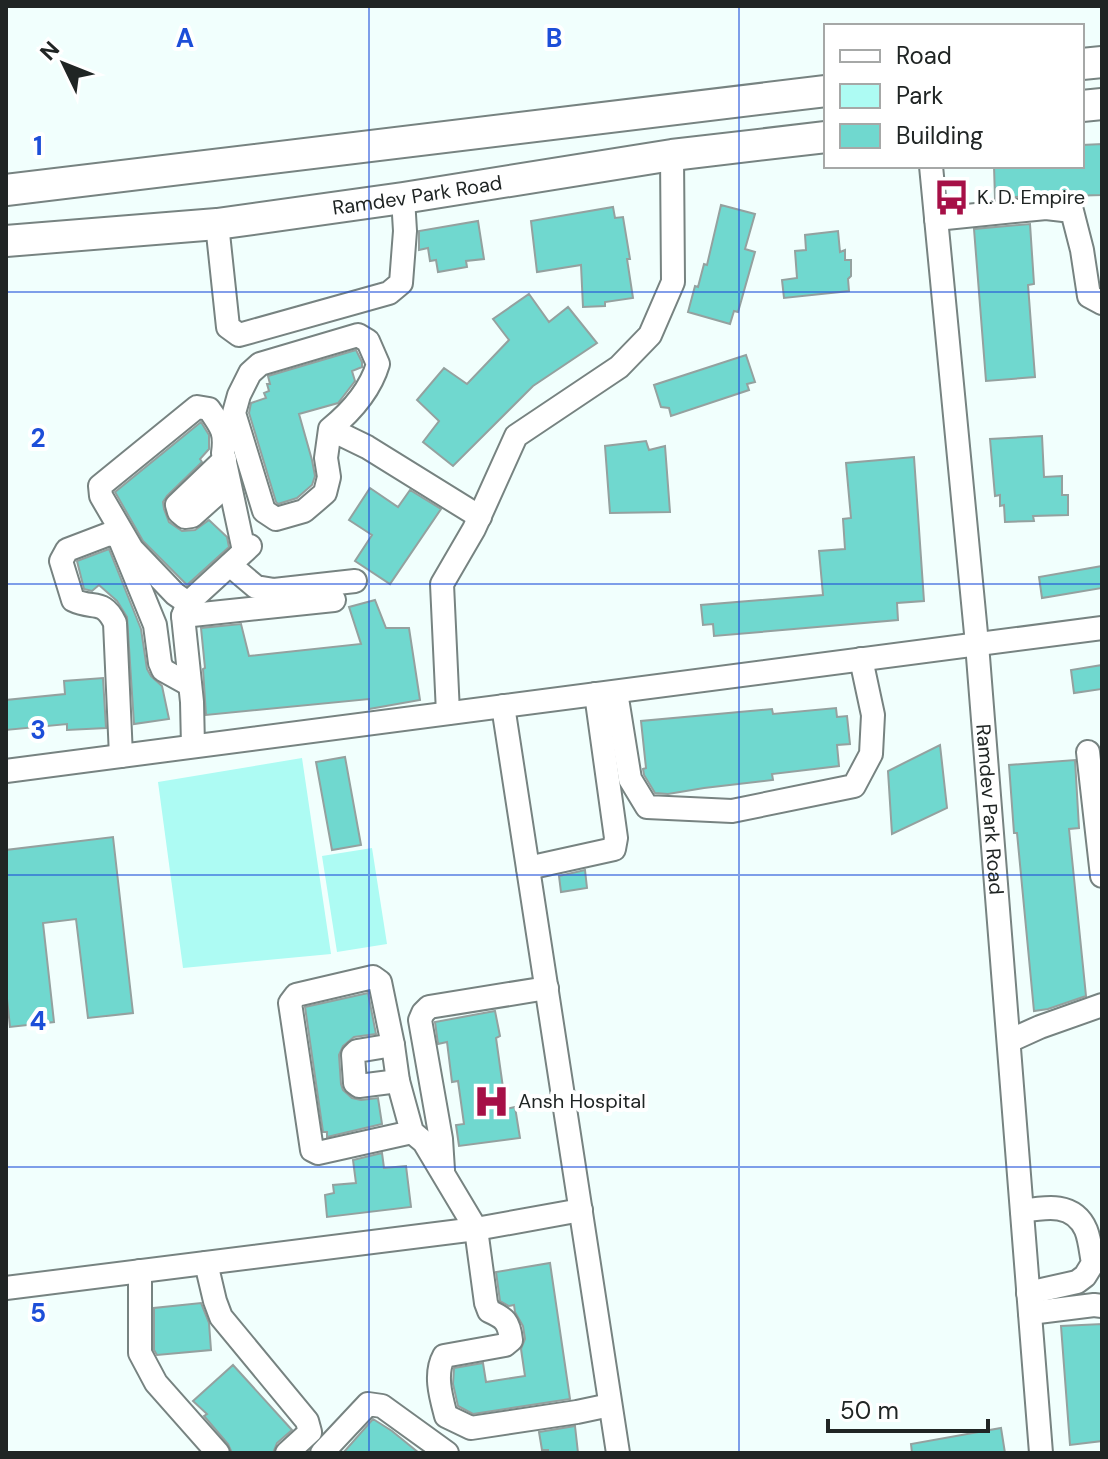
<svg xmlns="http://www.w3.org/2000/svg" width="1108" height="1459" font-family="'DM Sans',sans-serif">
<rect width="100%" height="100%" fill="#f1fffd"/>
<!-- green -->
<path fill="#adfbf3" d="M302,758l29,196 -148,14 -25,-186z
M372,848l15,96 -50,8 -15,-96z"/>
<!-- building -->
<path fill="#70d8cf" stroke="#94a19f" stroke-width="2" d="M1102,144v51l-36,1 -21,-2 -50,5 -1,-33h88v-21z
M721,205l34,9 -10,35 10,3 -17,60 -4,-1 -4,13 -42,-12 7,-26 3,1 6,-23 3,1z
M613,207l2,11 8,-1 7,42h-3l6,39 -28,4v4l-22,1 -2,-42 -44,7 -6,-51z
M478,221l6,38 -18,2 1,6 -29,5 -2,-12 -6,1 -2,-13 -9,2v-19z
M1030,224l4,60 -6,1 7,92 -49,4 -12,-152z
M838,231l2,21 5,-2v10h6v16l-3,3 1,12 -65,7 -2,-18 15,-2 -2,-27 11,-1 -1,-15z
M529,294l20,28 19,-15 29,36 -64,43 -80,80 -30,-24 16,-21 -22,-21 27,-32 23,16 42,-44 -16,-21z
M356,350l6,12v5l-10,4 3,10 -13,17 -4,5 -39,11 13,46 3,16 -3,9 -15,13 -19,6 -2,-2 -27,-89 2,-10 15,-5 -2,-5 5,-2 -2,-7h3l-2,-8z
M746,355l9,27 -8,2 2,6 -78,26 -2,-8 -8,-1 -7,-22z
M201,422l8,13v14l-9,10 2,3 -35,34 -4,6 1,7 5,13 13,9 13,-1 14,-10 18,17 2,10 -42,38 -44,-44 -28,-49z
M1042,436l2,41 18,-1v19h6v20l-35,1 1,5 -29,1 -1,-17 -4,1v-11l-5,1 -5,-57z
M646,441l3,9 16,-4 5,66 -60,1 -5,-67z
M914,457l10,144 -27,2 1,17 -184,16 -1,-12 -10,1 -2,-20 122,-10 -4,-44 26,-2 -2,-30 8,-1 -5,-55z
M370,488l28,19 12,-17 31,19 -51,75 -35,-23 17,-26 -23,-15z
M109,549l32,80 6,40 4,7 11,10 7,33 -35,5 -7,-107 -10,-16 -18,-16 -7,6 -8,-2 -7,-28z
M1102,566v22l-60,10 -3,-21z
M375,600l11,28h23l11,72 -51,9v-10l-163,16 -3,-46 2,-1 -4,-40 40,-4 8,32 112,-12 -12,-37z
M1102,665v24l-28,4 -3,-23z
M103,678l3,50 -39,2v-6l-61,6v-30l59,-6 -1,-13z
M836,708l1,9 10,-1 3,28 -13,1 2,21 -67,8 1,6 -69,8 -36,6 -13,-1 -11,-18 -1,-6 3,-1 -5,-47 131,-12 1,5z
M940,745l7,63 -55,26 -4,-63z
M345,757l16,88 -29,5 -16,-88z
M1075,760l4,68 -10,1 17,167 -38,13 -14,2 -17,-178h-3l-5,-68z
M113,837l20,176 -45,5 -12,-99 -33,4 11,99 -44,5 -4,-38v-139z
M585,870l2,18 -26,4 -2,-16z
M368,993l8,41 -22,3 -11,9 -4,9 2,29 2,6 9,8 9,2 17,-2 4,26 -55,13v-5h-4l-18,-125z
M495,1011l5,25 -4,2 10,71 9,-2 5,31 -61,8 -3,-21 8,-1 -6,-43 -6,1 -5,-40 -9,2 -3,-22z
M382,1153l2,15 22,-2 5,41 -84,10 -2,-22 9,-2 -1,-8 23,-2 -3,-23z
M550,1263l20,136 -97,15 -15,-8 -5,-22 1,-16 29,-5 3,19 39,-6 -4,-27 4,-10 -2,-13 -8,-14 -1,-7 -5,1 -9,-5 -4,-29z
M201,1303l8,20 2,27 -54,5 -3,-5v-42z
M1102,1324v117l-32,4 -9,-119z
M233,1365l59,65 -15,13 -4,10h-41l-4,-9 -24,-28 3,-2 -14,-13z
M373,1419l19,12 27,22h-76z
M575,1426l3,27h-30v-3h-6l-3,-18z
M1001,1428l4,25h-93l-1,-9z"/>
<g fill="none" stroke-linecap="round" stroke-linejoin="round">
<defs>
<g id="minor">
<path id="s1" d="M931,166l46,478 64,809"/>
<path d="M936,219l110,-11 26,3 10,39 7,46 13,7"/>
<path d="M217,224l11,103 11,8 150,-42 12,-10 4,-52 -2,-33"/>
<path d="M330,429c22,-18 40,-38 48,-65l-10,-23 -10,-6 -98,29 -10,9 -11,22 -5,18 30,98 12,8 28,-8 21,-18 4,-16 -3,-19 4,-29 37,18 113,70"/>
<path d="M225,459l-48,46 2,7 6,5 7,-1 37,-33"/>
<path d="M230,565l26,22 18,3 81,-9"/>
<path d="M188,603l-13,-9 -43,-45 -31,-53 -1,-10 97,-79 12,2c12,18 17,22 14,44l21,98"/>
<path d="M183,616l151,-16"/>
<path d="M616,692l14,87 17,28 85,4 122,-25 17,-32 2,-39 -12,-56"/>
<path d="M503,706l115,747"/>
<path d="M448,713l-6,-129 32,-55 42,-93 103,-69 31,-32 23,-53 -1,-127"/>
<path d="M193,746l-1,-44 -9,-86 5,-13 62,-57"/>
<path d="M1088,752l14,124"/>
<path d="M121,756l-6,-133c-12,-25 -22,-13 -42,-23l-12,-39 6,-11 42,-16 10,3 36,88 5,38 3,7 27,15"/>
<path d="M6,771l1096,-143"/>
<path d="M528,868l86,-19 2,-11 -20,-144"/>
<path d="M1009,1041l31,-14 62,-22"/>
<path d="M393,1045l-36,6 -4,4 2,28 4,3 39,-5"/>
<path d="M412,1132l-94,21 -6,-3 -22,-147 6,-8 77,-18 7,5 13,63 5,36 14,51 12,10 52,87 10,74 3,8c16,7 20,11 22,29l-6,5 -61,11c-10,18 -3,41 2,60l25,12 106,-16 33,-7"/>
<path d="M443,1170l-2,-31 -21,-119 3,-7 6,-6 118,-19"/>
<path d="M1022,1211c24,-4 52,-9 64,19 4,10 5,23 7,33l-8,13 -8,6 -49,11"/>
<path d="M206,1263l9,38 6,16 86,104 3,11 -23,21"/>
<path d="M140,1271v82l16,30 62,70"/>
<path d="M6,1288l470,-59 105,-19"/>
<path d="M1030,1313l64,-8 8,1"/>
<path d="M322,1453l46,-49 14,2 65,47"/>
</g>
<g id="secondary">
<path d="M1082,64l20,-2"/>
<path d="M1082,106l20,-2"/>
<path d="M6,190l820,-99"/>
<path id="s2" d="M6,241l211,-17 186,-26 269,-43 154,-18"/>
</g>
</defs>
<!-- minor casing -->
<use href="#minor" stroke="#778381" stroke-width="26"/>
<!-- secondary casing -->
<use href="#secondary" stroke="#778381" stroke-width="34"/>
<!-- minor -->
<use href="#minor" stroke="#fff" stroke-width="22"/>
<!-- secondary -->
<use href="#secondary" stroke="#fff" stroke-width="30"/>
</g>
<!-- grid -->
<path fill="none" stroke="#1d4ed8" stroke-width="2" stroke-opacity="0.55" d="M369,6v1447M739,6v1447M6,292h1096M6,584h1096M6,875h1096M6,1167h1096"/>
<!-- icons -->
<defs>
<symbol id="bus-bare" viewBox="-9 -9 18 18"><path d="M-5-6H5V4H4V6H2V4H-2V6H-4V4H-5ZM-3.5-4V0h7V-4ZM-3.5 1.2v1.5H-2V1.2ZM2 1.2v1.5H3.5V1.2Z" fill="#a61047" stroke="#fff" stroke-width="2.5" paint-order="stroke"/></symbol>
<symbol id="hospital-bare" viewBox="-9 -9 18 18"><path d="M-5-5h3v3.5h4V-5h3V5h-3V1.5h-4V5h-3Z" fill="#a61047" stroke="#fff" stroke-width="2.5" paint-order="stroke"/></symbol>
</defs>
<g fill-rule="evenodd">
<use href="#bus-bare" x="926" y="172" width="51" height="51"/>
<use href="#hospital-bare" x="466" y="1076" width="51" height="51"/>
</g>
<g text-anchor="middle" stroke-width="8" stroke-linejoin="round" paint-order="stroke">
<!-- street labels -->
<g font-size="20" fill="#202524" stroke="#fff">
<text dy="7" stroke="none"><textPath href="#s2" startOffset="414">Ramdev Park Road</textPath></text>
<text dy="7" stroke="none"><textPath href="#s1" startOffset="646">Ramdev Park Road</textPath></text>
</g>
<!-- poi labels -->
<g font-size="20" fill="#202524" stroke="#fff" text-anchor="start">
<text x="977" y="204">K. D. Empire</text>
<text x="518" y="1108">Ansh Hospital</text>
</g>
</g>
<g font-size="26" text-anchor="middle" font-weight="bold" fill="#1d4ed8" stroke="#fff" stroke-width="8" stroke-linejoin="round" paint-order="stroke">
<text x="185" y="47">A</text>
<text x="554" y="47">B</text>
<text x="38" y="155">1</text>
<text x="38" y="447">2</text>
<text x="38" y="739">3</text>
<text x="38" y="1030">4</text>
<text x="38" y="1322">5</text>
</g>
<!-- border -->
<rect width="1108" height="1459" fill="none" stroke="#202524" stroke-width="16"/>
<!-- legend -->
<rect x="824" y="24" width="260" height="144" fill="#ffffff" stroke="#a6a8a7" stroke-width="2"/>
<rect x="840" y="50" width="40" height="12" fill="#ffffff" stroke="#a6a8a7" stroke-width="2"/>
<text x="896" y="64" font-size="24" fill="#202524">Road</text>
<rect x="840" y="84" width="40" height="24" fill="#adfbf3" stroke="#a6a8a7" stroke-width="2"/>
<text x="896" y="104" font-size="24" fill="#202524">Park</text>
<rect x="840" y="124" width="40" height="24" fill="#70d8cf" stroke="#a6a8a7" stroke-width="2"/>
<text x="896" y="144" font-size="24" fill="#202524">Building</text>
<!-- north arrow -->
<g transform="translate(64 64) rotate(313)" stroke="#ffffff" stroke-width="6" paint-order="stroke">
<path d="M0-6L14 30L0 20L-14 30Z" fill="#202524"/>
<text y="-12" font-size="22" font-weight="bold" text-anchor="middle" fill="#202524">N</text>
</g>
<!-- scale -->
<path d="M828 1419v12h160v-12" fill="none" stroke="#202524" stroke-width="4"/>
<text x="840" y="1419" font-size="24" fill="#202524" stroke="#ffffff" stroke-width="6" paint-order="stroke">50 m</text>
</svg>
